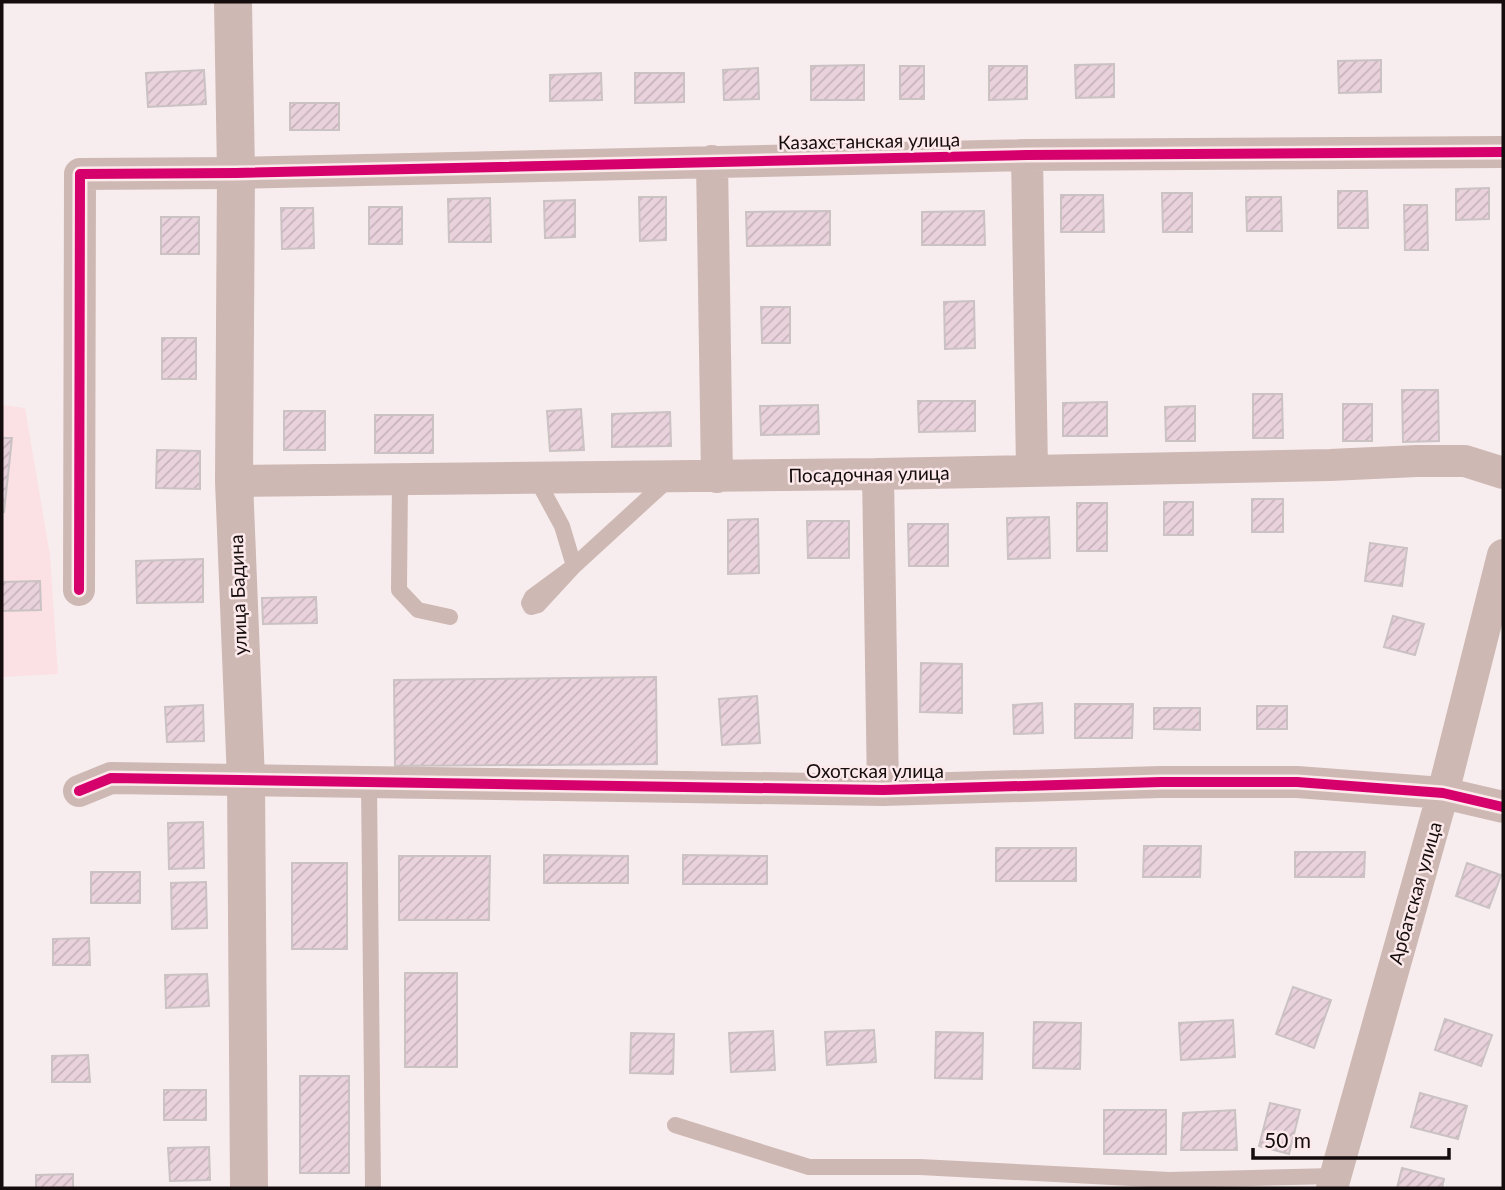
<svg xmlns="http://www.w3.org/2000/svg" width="1505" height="1190" font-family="Lato,sans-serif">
<defs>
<pattern id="building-hatch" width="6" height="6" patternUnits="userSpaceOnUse" patternTransform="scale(1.75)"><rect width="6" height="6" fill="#e9d2dc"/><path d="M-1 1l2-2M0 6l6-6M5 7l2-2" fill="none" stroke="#c7b3bc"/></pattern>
</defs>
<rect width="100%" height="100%" fill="#f8edee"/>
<!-- built -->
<path fill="#fbe1e4" d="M2,405l23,3 25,147 8,119 -56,3z"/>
<!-- building -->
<path fill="url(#building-hatch)" stroke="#cbc2c4" stroke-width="2" d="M1381,60v32l-42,1 -1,-32z
M1114,64v33l-38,1 -1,-33z
M864,65v35h-53v-34z
M900,66h24v33h-24z
M989,66h38v33l-38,1z
M758,68l1,31 -35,1 -1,-30z
M204,70l2,34 -58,3 -2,-34z
M601,73l1,27 -52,1v-26z
M635,73h49v29l-49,1z
M290,103h49v27h-49z
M1489,188v31l-33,1v-31z
M1338,191h29l1,37h-30z
M1162,193h30v39h-29z
M1061,195h42l1,37h-43z
M639,197h27v43l-26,1z
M1246,197h35l1,34h-35z
M490,198l1,44h-42l-1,-43z
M575,200v37l-30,1 -1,-37z
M1404,205h23l1,45h-23z
M369,207h33v37h-33z
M281,208h32l1,40 -32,1z
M830,211v34l-83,1 -1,-34z
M984,211l1,34h-63v-33z
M161,217h38v37h-38z
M974,301l1,47 -30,1 -1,-47z
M761,307h29v36h-28z
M162,338h34v41h-34z
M1402,390h36l1,51 -36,1z
M1253,394h29l1,44h-30z
M918,401h57v30l-56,1z
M1107,402v34h-44v-33z
M1343,404h29v37h-29z
M818,405l1,29 -58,1 -1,-29z
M1195,406v35h-29l-1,-34z
M581,409l3,41 -34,1 -3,-40z
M284,411h41v39h-41z
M670,412l1,34 -59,1v-33z
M375,415h58v38h-58z
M2,438h10l-8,74 -2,-1z
M157,450l43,1v38l-44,-1z
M1252,499h31v33h-31z
M1164,502h29v33h-29z
M1077,503h30v48h-30z
M1049,517l1,41 -42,1 -1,-41z
M758,519l1,54 -31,1v-54z
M807,521h42v37h-41z
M908,524h40v42h-39z
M1370,543l37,5 -5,38 -37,-5z
M203,559v43l-66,1 -1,-42z
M40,581l1,29 -39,1v-29z
M316,597l1,26 -54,1 -1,-26z
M1393,616l31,8 -9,31 -31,-8z
M921,663l41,1v49l-42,-1z
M656,677l1,87 -262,2 -1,-86z
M757,696l3,47 -38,2 -3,-46z
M1042,703l1,30 -29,1 -1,-29z
M1075,704h58l-1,34h-57z
M203,705l1,36 -37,1 -2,-35z
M1257,706h30v23h-30z
M1154,708h46v22l-46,-1z
M203,822l1,46 -35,1 -1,-46z
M1144,846h57l-1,31h-57z
M996,848h80v33h-80z
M1295,852h70l-1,25h-69z
M544,855l84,1v27h-84z
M683,855l84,1v28h-84z
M399,856h91l-1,64h-90z
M292,863h55v86h-55z
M1467,863l34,12 -12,33 -33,-12z
M91,872h49v31h-49z
M206,882l1,46 -35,1 -1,-46z
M89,938l1,27h-37v-26z
M405,973h52v94h-52z
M207,974l2,32 -43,2 -1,-33z
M1293,987l38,13 -17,48 -38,-14z
M1445,1019l47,16 -11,31 -46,-16z
M1233,1020l2,37 -54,3 -2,-37z
M1034,1022l47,1 -1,46 -47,-1z
M874,1030l2,32 -49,3 -2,-33z
M773,1031l2,39 -44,2 -2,-39z
M936,1032l47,1 -1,46 -47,-1z
M631,1033l43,1 -1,40 -43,-1z
M88,1055l2,27h-38v-26z
M300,1076h49v97h-49z
M164,1090h42v30h-42z
M1420,1093l47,13 -9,33 -47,-12z
M1270,1103l30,7 -11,44 -30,-8z
M1104,1110h62v44h-62z
M1235,1110l2,40h-56l2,-37z
M209,1147l1,33 -40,1 -2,-33z
M1402,1168l42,11 -2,9h-45z
M73,1174v14h-37v-13z"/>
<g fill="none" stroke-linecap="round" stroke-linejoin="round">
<!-- service -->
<path stroke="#ceb8b3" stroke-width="16" d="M536,478l26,48 12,40 -36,39 -7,2 -2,-4 3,-6 42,-31 95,-87
M400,480l-1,110 19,20 32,7
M369,782l4,406
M675,1125l134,42h111l249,13 166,-4"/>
<!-- minor -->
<path stroke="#ceb8b3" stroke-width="32" d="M1027,155l5,316
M712,161l5,316
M878,474l5,316
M234,481l644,-7 452,-9 87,-4h48l38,12
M79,590l1,-416 156,-1 791,-18 476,-3
M79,791l32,-13 772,12 278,-8h136l146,11 60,14
M1332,1188l111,-395 60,-238"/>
<!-- tertiary -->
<path stroke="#ceb8b3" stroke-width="38" d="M233,2l3,171 -2,308 12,299 3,408"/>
<defs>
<path id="cycleway" d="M79,590l1,-416 156,-1 791,-18 476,-3
M79,791l32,-13 772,12 278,-8h136l146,11 60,14"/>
</defs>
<!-- cycleway casing -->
<use href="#cycleway" stroke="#fce9eb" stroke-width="15"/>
<!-- cycleway -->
<use href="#cycleway" stroke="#d6006c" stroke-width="10"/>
</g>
<g text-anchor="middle" stroke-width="5" stroke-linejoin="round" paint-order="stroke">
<!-- street labels -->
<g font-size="19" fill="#150c0d" stroke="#fce9eb">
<text transform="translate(869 141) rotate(-1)" y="7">Казахстанская улица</text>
<text transform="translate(869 474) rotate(-1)" y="7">Посадочная улица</text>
<text transform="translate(238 595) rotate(-92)" y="7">улица Бадина</text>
<text x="875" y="778">Охотская улица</text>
<text transform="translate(1415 893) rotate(-74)" y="7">Арбатская улица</text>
</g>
</g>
<!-- border -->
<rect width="1505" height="1190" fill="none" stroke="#150c0d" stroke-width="7"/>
<!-- scale -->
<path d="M1253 1148v10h196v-10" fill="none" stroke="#150c0d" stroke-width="3.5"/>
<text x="1264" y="1148" font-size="21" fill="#150c0d" stroke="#fce9eb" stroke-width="5" paint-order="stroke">50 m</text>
</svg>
